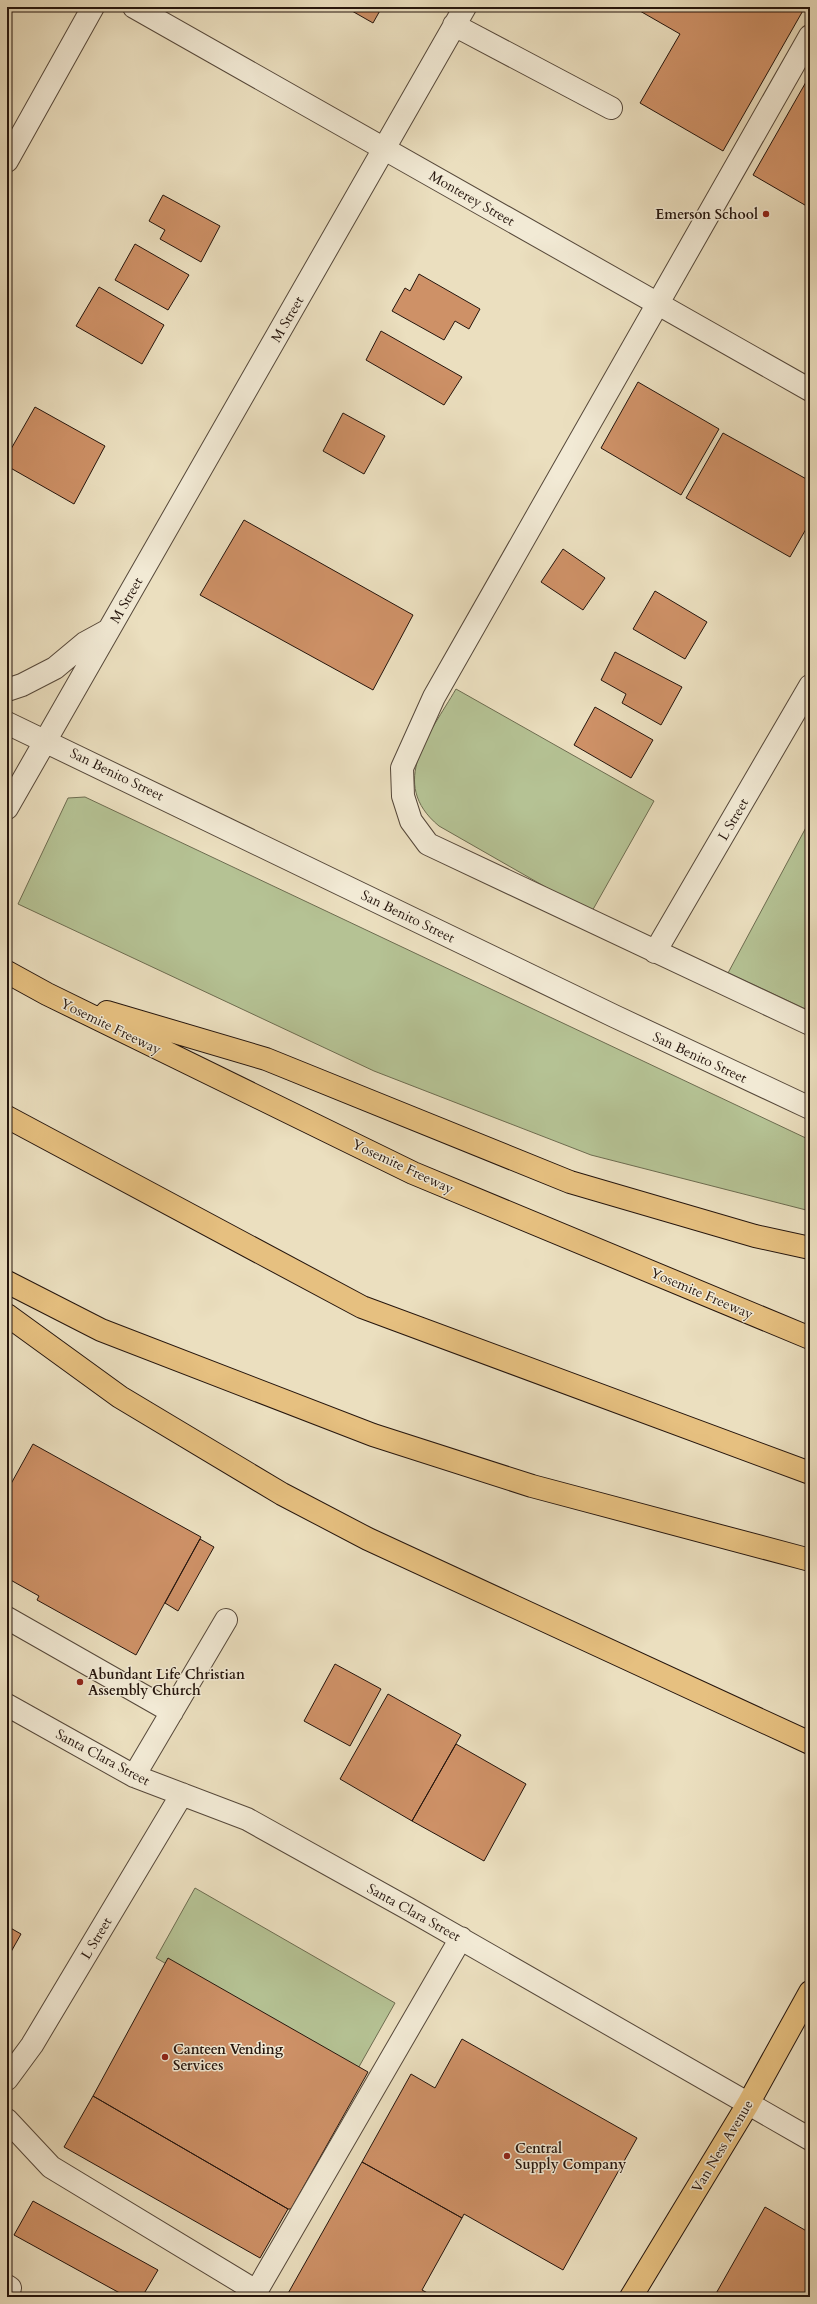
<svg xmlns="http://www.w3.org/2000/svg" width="817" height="2304" font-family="Cardo,serif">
<rect width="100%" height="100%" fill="#ebdfbf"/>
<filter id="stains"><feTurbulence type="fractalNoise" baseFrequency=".005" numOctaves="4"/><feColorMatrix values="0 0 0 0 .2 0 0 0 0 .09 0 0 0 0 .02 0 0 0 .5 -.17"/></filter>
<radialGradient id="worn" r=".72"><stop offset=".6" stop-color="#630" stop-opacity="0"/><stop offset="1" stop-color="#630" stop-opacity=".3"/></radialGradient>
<!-- green -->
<path fill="#b5c294" stroke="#6d6c50" d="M456,689l198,112 -63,112 -152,-87c-52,-43 -9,-92 17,-137z
M85,797l725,343v71l-219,-56 -217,-84 -356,-167 50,-106z
M810,820v191l-82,-38z
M195,1888l200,115 -39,69 -200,-114z"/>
<!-- building -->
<path fill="#ce9167" stroke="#25150d" d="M345,7h37l-9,16z
M633,7h172l-82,144 -83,-48 40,-69z
M810,75v133l-57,-33z
M163,195l57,31 -19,36 -41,-23 5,-9 -16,-9z
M135,244l54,31 -21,35 -53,-30z
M419,274l61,35 -11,20 -14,-8 -11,19 -52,-29 13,-23 5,3z
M99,287l65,38 -22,39 -66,-38z
M381,331l81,46 -18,28 -78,-45z
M638,382l81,47 -38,66 -80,-47z
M35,407l70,39 -31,58 -67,-38v-10z
M343,413l42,23 -21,38 -41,-23z
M723,433l87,48v41l-20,35 -104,-59z
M244,520l169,95 -40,75 -173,-95z
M563,549l42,29 -22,32 -42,-28z
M655,591l52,31 -22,37 -52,-30z
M615,652l67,35 -21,38 -39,-22 4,-9 -25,-14z
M595,707l58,33 -22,38 -57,-33z
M33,1444l168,93 -65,118 -99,-55 2,-4 -32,-18v-87z
M200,1539l14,8 -36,64 -13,-8z
M335,1664l46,25 -31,57 -46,-25z
M388,1694l73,41 -49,86 -72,-42z
M456,1744l70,40 -42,77 -72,-40z
M7,1926l14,8 -14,25z
M168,1958l200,114 -77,137h-3l-195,-113z
M462,2039l175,99 -74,132 -99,-56 -2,4 -100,-56 49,-88 24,14z
M93,2096l195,113 -28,49 -196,-111z
M362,2162l100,56 -40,72 13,7h-149z
M33,2201l125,69 -16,27h-15l-113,-62z
M765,2207l45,26v64h-96z"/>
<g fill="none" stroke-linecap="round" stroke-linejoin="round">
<defs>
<path id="minor" d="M134,7l676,383
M454,25l157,83
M810,36l-376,661 -32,71 1,28 8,25 17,23 382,180
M7,161l86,-154
M7,690l15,-5 33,-17 30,-25 22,-12
M7,723l607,293 196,92
M7,808l458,-801
M655,952l155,-266
M7,1618l165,94
M7,1705l127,71 113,43 160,89 403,231
M134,1776l92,-156
M7,2079l25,-34 150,-251
M7,2120l44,47 205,124
M7,2286l3,2
M253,2297l208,-359"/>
<path id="major" d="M631,2297l117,-193 62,-112"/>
<path id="highway" d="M7,972l40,22 366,179 397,165
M107,1012l159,47 304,123 185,54 55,12
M7,1117l355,190 448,166
M7,1282l94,48 272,105 159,51 278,74
M7,1315l113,82 162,97 86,45 442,204"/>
</defs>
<!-- minor casing -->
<use href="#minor" stroke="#56483a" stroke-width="24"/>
<!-- major casing -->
<use href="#major" stroke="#25150d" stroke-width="24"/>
<!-- highway casing -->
<use href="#highway" stroke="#25150d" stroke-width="24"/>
<!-- minor -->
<use href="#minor" stroke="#f2ead5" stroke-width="22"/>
<!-- major -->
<use href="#major" stroke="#e6c080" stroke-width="22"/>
<!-- highway -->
<use href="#highway" stroke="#e6c080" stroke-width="22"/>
</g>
<!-- markers -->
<g fill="#8f2418" stroke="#f2ead5" stroke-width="1.5">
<circle cx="766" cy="214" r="4"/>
<circle cx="80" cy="1682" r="4"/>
<circle cx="165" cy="2057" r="4"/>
<circle cx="507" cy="2156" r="4"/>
</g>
<g text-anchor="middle" stroke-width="3" stroke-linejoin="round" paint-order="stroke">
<!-- street labels -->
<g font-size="14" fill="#25150d" stroke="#f2ead5">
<text transform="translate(472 198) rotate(30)" y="5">Monterey Street</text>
<text transform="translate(287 319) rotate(-60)" y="5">M Street</text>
<text transform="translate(126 600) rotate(-60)" y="5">M Street</text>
<text transform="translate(117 774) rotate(26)" y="5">San Benito Street</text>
<text transform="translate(733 819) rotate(-60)" y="5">L Street</text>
<text transform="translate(408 916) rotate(26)" y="5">San Benito Street</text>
<text transform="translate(111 1026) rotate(26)" y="5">Yosemite Freeway</text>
<text transform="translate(700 1057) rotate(25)" y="5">San Benito Street</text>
<text transform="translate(403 1166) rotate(25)" y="5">Yosemite Freeway</text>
<text transform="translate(702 1293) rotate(23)" y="5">Yosemite Freeway</text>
<text transform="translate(103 1757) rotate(28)" y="5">Santa Clara Street</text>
<text transform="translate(414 1912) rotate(29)" y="5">Santa Clara Street</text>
<text transform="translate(96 1938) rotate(-59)" y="5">L Street</text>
<text transform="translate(722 2146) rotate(-59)" y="5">Van Ness Avenue</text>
</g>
<!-- poi labels -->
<g font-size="14" font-weight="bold" fill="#25150d" stroke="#f2ead5" text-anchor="start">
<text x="758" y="219" text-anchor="end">Emerson School</text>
<text x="88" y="1679">Abundant Life Christian<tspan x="88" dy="16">Assembly Church</tspan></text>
<text x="173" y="2054">Canteen Vending<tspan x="173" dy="16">Services</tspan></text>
<text x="515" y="2153">Central<tspan x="515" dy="16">Supply Company</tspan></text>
</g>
</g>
<!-- margin -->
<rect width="817" height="2304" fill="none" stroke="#ebdfbf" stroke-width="24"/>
<rect x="8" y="8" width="801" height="2288" fill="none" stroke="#25150d" stroke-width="2"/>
<rect x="12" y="12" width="793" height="2280" fill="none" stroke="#25150d"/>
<rect width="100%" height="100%" filter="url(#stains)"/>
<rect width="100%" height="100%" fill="url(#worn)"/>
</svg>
